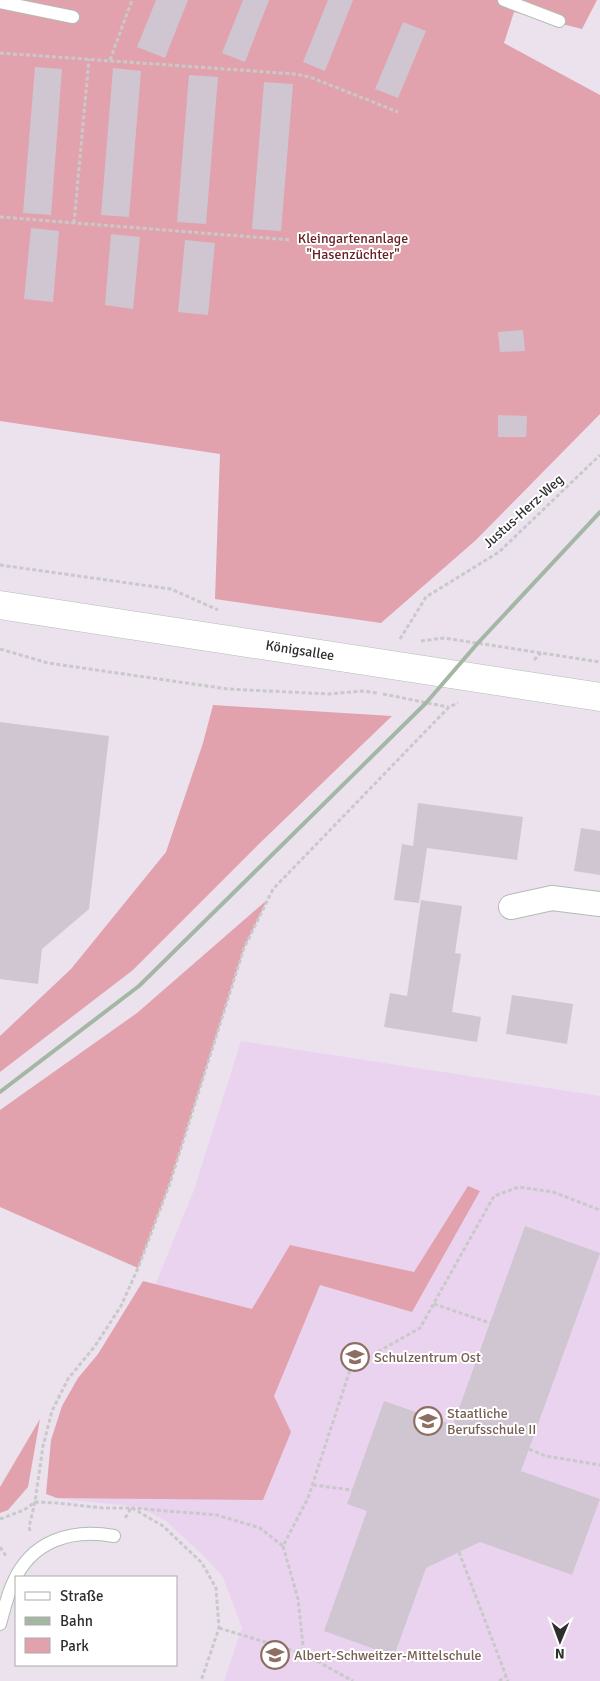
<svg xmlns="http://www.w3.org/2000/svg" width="600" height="1681" font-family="Signika,sans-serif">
<rect width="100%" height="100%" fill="#ebe2ee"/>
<!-- education -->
<path fill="#ead3ee" d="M241,1041l359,55v585h-376l18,-53 -19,-51 -16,-18 -41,-38 -27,-14 -85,-9 1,-27 89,-159 50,-122z"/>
<!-- green -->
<path fill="#e1a2ad" d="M0,0h597l-15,29 -68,-17 -10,31 96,52v319l-124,126 -95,83 -166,-24 5,-145 -220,-33z
M213,705l179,11 -130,125 -129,129 -133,102v-36l71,-67 95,-117 37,-109z
M267,900l-23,48 -74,235 -32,85 -138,-61v-97l137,-97z
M468,1186l12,5 -68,121 -92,-27 -46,111 17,36 -28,68 -206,-2 -11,-4 5,-54 11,-34 16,-28 20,-24 45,-73 109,28 38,-64 124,27z
M40,1419l-12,68 -20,23 -8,3v-26z"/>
<!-- building -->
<path fill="#cfc6d1" d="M156,0h32l-23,58 -28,-11z
M243,0h26l-24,62 -23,-9z
M328,0h25l-28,71 -22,-9z
M403,22l23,9 -28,67 -23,-9z
M35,67l27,2 -11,146 -28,-2z
M113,68l28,3 -12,146 -28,-2z
M189,75l29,2 -12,147 -29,-2z
M264,82l29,2 -12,147 -29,-2z
M31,228l28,3 -6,71 -29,-3z
M111,234l29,3 -7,72 -28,-4z
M185,240l30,3 -7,72 -30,-3z
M523,330l2,21 -25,1 -2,-20z
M498,415l29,1 -1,21h-28z
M0,722l109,14 -20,173 -47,40 -4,35 -38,-5z
M418,803l105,14 -6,43 -90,-12 -8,55 -25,-3 8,-56 11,2z
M581,828l19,3v44l-26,-4z
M421,900l41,6 -7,47 6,1 -9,58 29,5 -4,25 -93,-15 6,-34 17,3z
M512,995l61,9 -6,40 -61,-10z
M525,1226l75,27 -79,218 79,28 -28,76 -92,-33 -54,26 -32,88 -70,-25 43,-120 -20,-7 37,-103 69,24z"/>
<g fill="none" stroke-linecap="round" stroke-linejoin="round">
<defs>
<path id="lane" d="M504,0l55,21
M0,2l73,15
M0,1624c4,-14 7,-28 13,-41 18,-42 58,-55 101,-47"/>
<path id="street" d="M511,907l41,-9 48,6"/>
<path id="secondary" d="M0,605l600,92"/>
</defs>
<!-- lane casing -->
<use href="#lane" stroke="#b2bdb2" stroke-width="14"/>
<!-- street casing -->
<use href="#street" stroke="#b2bdb2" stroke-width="26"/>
<!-- secondary casing -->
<use href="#secondary" stroke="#b2bdb2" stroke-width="29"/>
<!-- path -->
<path stroke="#c9c9c9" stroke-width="3" stroke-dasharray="4 2.5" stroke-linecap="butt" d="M0,53l295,21 15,3 88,35
M110,60l22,-60
M0,217l291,23
M74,223l15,-164
M0,565l171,24 47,21
M400,639l26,-42 73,-45 101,-97
M421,641l23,-3 156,24
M0,649l48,14 180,26 101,5 33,-3 15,2
M534,660l7,-7
M383,694l65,13
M434,1304l56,19
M499,1437l47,19 54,9
M313,1485l39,5
M131,1508l86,7 43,13 23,18 25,-48 43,-131 69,-39 74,-132 25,-9 34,5 47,18
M132,1508l31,18 39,37 14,25 3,40 -18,53
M0,1519l24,-9 11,-8 22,1 46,5h28l-7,12
M30,1531l-1,-4 6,-25 8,-56 9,-35 16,-32 27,-33 26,-40 17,-38 32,-85 74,-235 29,-59 176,-182 9,-4
M283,1546l15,53 6,55
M0,1547l6,9
M459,1552l49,129
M219,1628l85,26 49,27
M499,1681l7,-5"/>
<!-- lane -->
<use href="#lane" stroke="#fff" stroke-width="12"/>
<!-- street -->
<use href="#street" stroke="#fff" stroke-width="24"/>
<!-- secondary -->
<use href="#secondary" stroke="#fff" stroke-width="28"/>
<!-- rail -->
<path stroke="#a4b7a4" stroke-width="4" d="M0,1092l139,-106 287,-283 51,-59 123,-132"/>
</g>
<!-- icons -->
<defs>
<symbol id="school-ring" viewBox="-11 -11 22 22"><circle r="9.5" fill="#fff" stroke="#8d6e63" stroke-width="1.5"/><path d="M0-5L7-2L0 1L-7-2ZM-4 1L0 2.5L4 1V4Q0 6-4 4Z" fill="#8d6e63"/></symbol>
</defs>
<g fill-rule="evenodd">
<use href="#school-ring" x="339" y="1341" width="32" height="32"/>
<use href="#school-ring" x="412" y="1405" width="32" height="32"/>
<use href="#school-ring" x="259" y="1639" width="32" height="32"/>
</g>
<g text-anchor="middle" stroke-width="4" stroke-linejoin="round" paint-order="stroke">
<!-- park labels -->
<g font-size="14" fill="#692023" stroke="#fff">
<text x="353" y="243">Kleingartenanlage<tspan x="353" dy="16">"Hasenzüchter"</tspan></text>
</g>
<!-- street labels -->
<g font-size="14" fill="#2e2e2e" stroke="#fff">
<text transform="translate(523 511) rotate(-42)" y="5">Justus-Herz-Weg</text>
<text transform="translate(300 650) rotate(9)" y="5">Königsallee</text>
</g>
<!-- education labels -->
<g font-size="14" fill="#785e54" stroke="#fff" text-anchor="start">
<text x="374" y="1362">Schulzentrum Ost</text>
<text x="447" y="1418">Staatliche<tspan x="447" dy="16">Berufsschule II</tspan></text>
<text x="294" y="1660">Albert-Schweitzer-Mittelschule</text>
</g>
</g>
<!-- legend -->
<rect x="15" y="1576" width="162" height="90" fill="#ffffff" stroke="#ababab"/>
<rect x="25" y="1592" width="25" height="8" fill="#ffffff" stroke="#ababab"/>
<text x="60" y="1601" font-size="15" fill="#2e2e2e">Straße</text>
<rect x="25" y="1617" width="25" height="8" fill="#a4b7a4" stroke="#ababab"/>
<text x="60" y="1626" font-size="15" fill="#2e2e2e">Bahn</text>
<rect x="25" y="1638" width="25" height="15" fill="#e1a2ad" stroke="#ababab"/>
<text x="60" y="1651" font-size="15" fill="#2e2e2e">Park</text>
<!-- north arrow -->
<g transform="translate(560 1641) rotate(181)" stroke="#ffffff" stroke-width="4" paint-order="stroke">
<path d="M0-4L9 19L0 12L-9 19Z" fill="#2e2e2e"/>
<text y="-8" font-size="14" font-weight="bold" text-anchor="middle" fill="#2e2e2e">N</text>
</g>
</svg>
